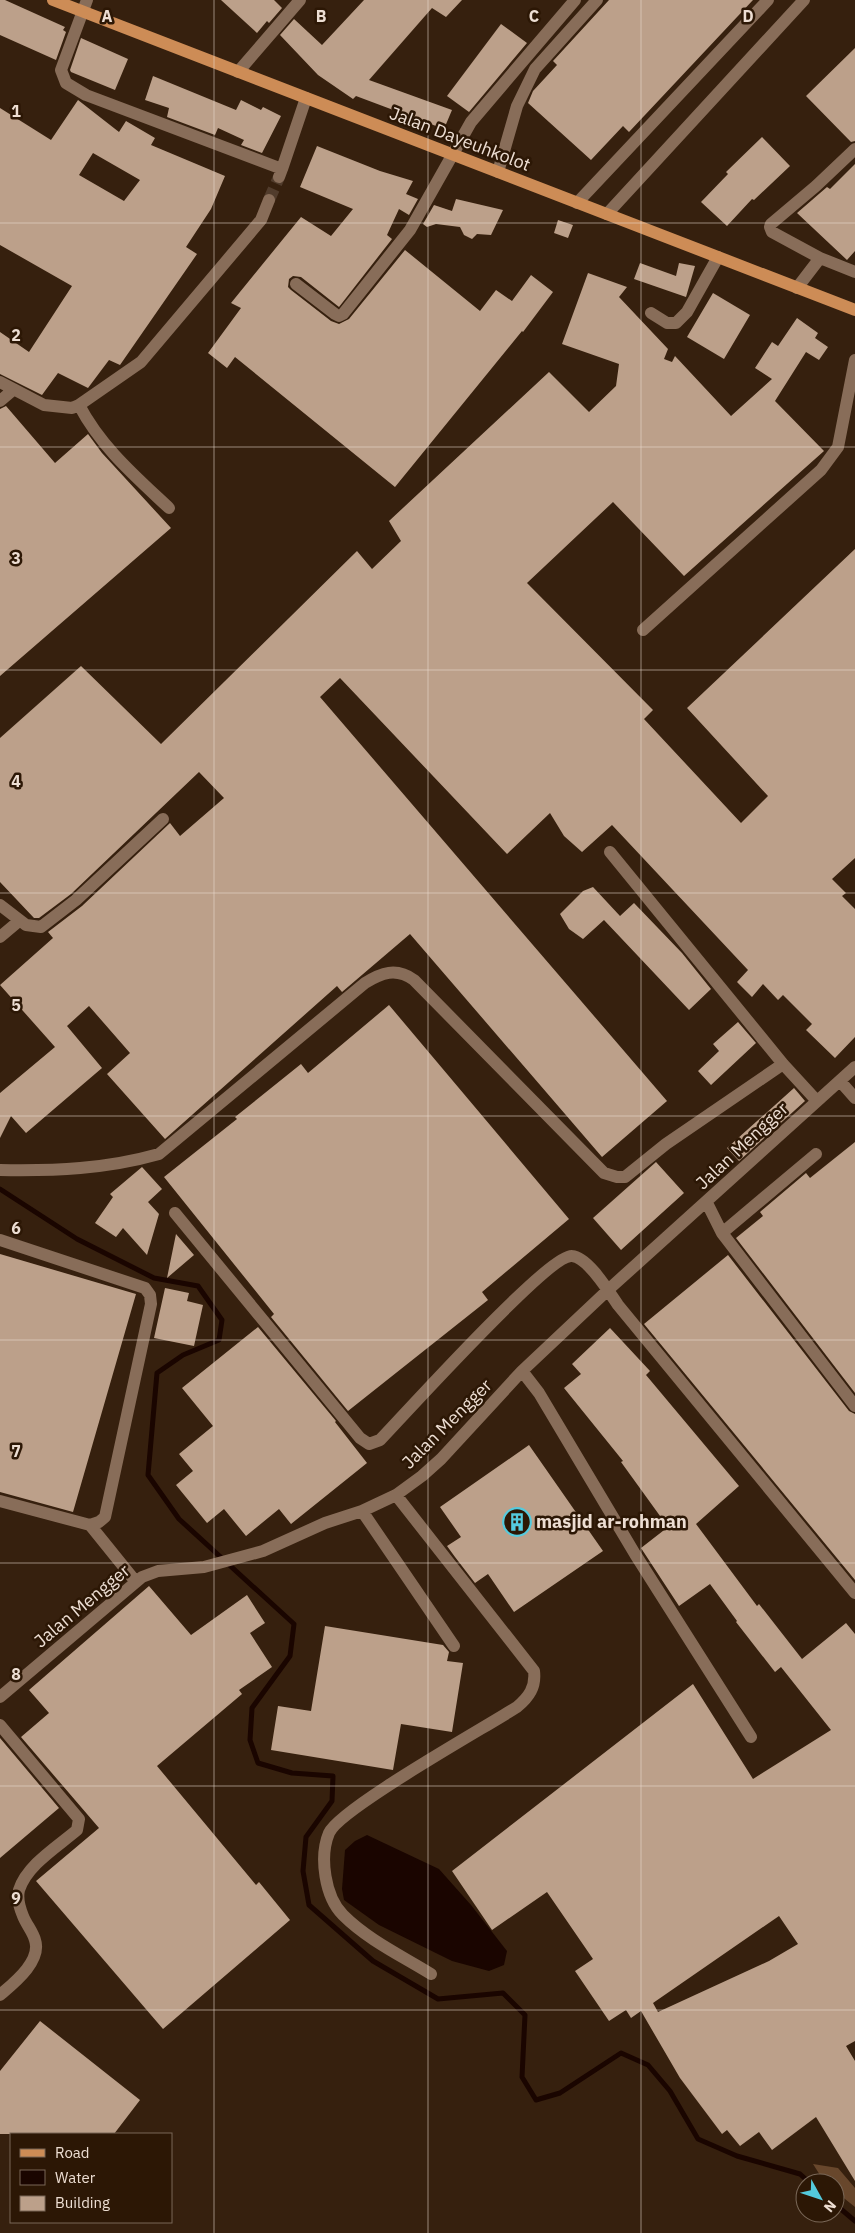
<svg xmlns="http://www.w3.org/2000/svg" width="855" height="2233" font-family="'IBM Plex Sans',sans-serif">
<rect width="100%" height="100%" fill="#36200e"/>
<!-- green -->
<path fill="#68472c" d="M813,2164l25,4 17,20v19l-20,-16v-8h-10z"/>
<!-- water -->
<path fill="#1a0500" d="M367,1835l72,34 32,36 36,46 -3,14 -15,6 -37,-10 -73,-36 -35,-25 -2,-11 3,-39 10,-9z"/>
<g fill="none" stroke-linecap="round" stroke-linejoin="round">
<!-- stream -->
<path stroke="#1a0500" stroke-width="5" d="M0,1189l77,50 77,39 44,8 24,34 -3,20 -36,15 -26,18 -9,102 31,44 115,105 -4,32 -38,52 -2,32 8,23 34,10 41,3 -1,25 -26,36 -3,34 6,34 64,56 65,38 65,-6 22,22 -3,62 14,23 24,-7 61,-40 27,12 22,26 28,48 39,17 63,18 10,9
M835,2204l20,17"/>
</g>
<!-- building -->
<path fill="#bca08a" fill-rule="evenodd" d="M0,0h5l60,27 -2,3 3,2 -10,28 -56,-25z
M221,0h53l8,8 -13,15 -2,-2 -10,12z
M364,0h98l-16,17 -14,-9 -63,72 83,30 -8,19 -88,-33 -3,3 -35,-24 -38,-40 14,-16 28,26z
M609,0h144l-124,132 -6,-6 -32,34 -63,-57 5,-12 24,-26 -4,-4z
M501,24l26,19 -58,69 -22,-16z
M81,38l47,21 -13,31 -44,-18 -1,-2z
M855,48v93l-4,1 -45,-46z
M153,76l83,34 5,-10 20,10 2,-3 18,9 -19,37 -21,-8 3,-5 -26,-12 -3,7 -48,-18 2,-9 -24,-8z
M78,100l41,32 7,-11 29,17 -4,7 74,31 -14,33 -25,38 11,7 -77,111 -11,-5 -21,28 -30,-15 -16,22 -42,-21v-42l29,20 43,-66 -72,-41v-137l51,32zM93,153l47,27 -16,21 -45,-26z
M762,137l28,29 -36,34 -2,-1 -25,27 -26,-24 27,-28 -2,-2z
M317,146l63,25 33,10 -7,13 12,5 -9,16 -10,-6 -12,26 5,4 -53,68 -38,-30 -8,-1 -4,3 -1,8 3,3 40,31 8,3 10,-5 56,-69 75,61 16,-21 16,11 19,-26 22,17 -30,40 -1,-1 -127,156 -160,-130 -8,11 -19,-15 33,-45 -10,-5 70,-86 30,19 22,-27 -53,-22z
M855,164v87l-8,9 -50,-47 30,-26 3,2z
M456,199l47,11 -12,25 -14,-1 -5,5 -8,-4 -4,-8 -24,-3 -9,3 -4,-3 11,-19 18,6z
M558,220l15,5 -5,13 -14,-5z
M640,263l36,13 3,-13 16,3 -9,31 -52,-18z
M588,273l39,14 -8,10 49,52 -4,10 8,3 3,-6 56,60 41,-37 -17,-11 17,-26 6,4 19,-28 21,15 -3,5 13,9 -9,13 -13,-8 -31,49 49,50 -140,125 -71,-74 -86,81 126,127 -9,9 97,104 27,-27 -81,-88 168,-159v309l-23,21 14,14 -4,3 13,13v128l-20,21 -29,-28 6,-6 -29,-29 -5,5 -15,-16 -11,13 -15,-15 11,-12 -136,-145 -30,27 -18,-16 -14,-23 -43,41 -167,-176 -20,19 347,404 -65,56 -192,-223 -68,58 -5,-6 -172,153 -58,-65 23,-21 -41,-47 -22,20 35,42 -76,65 -15,-17 -11,22v-45l55,-46 -55,-62 53,-47 -5,-6 34,-26 88,-83 10,13 44,-38 -25,-26 -128,122 -32,24h-5l-34,-36v-144l81,-72 80,78 196,-193 15,18 29,-28 -12,-20 160,-149 40,40 27,-26 3,-22 -57,-20z
M713,293l37,22 -26,44 -37,-22z
M6,406l49,57 33,-29 14,19 69,75 -171,148v-267z
M593,887l27,29 14,-13 48,50 29,36 -22,21 -85,-90 -21,19 -14,-10 -9,-15 23,-23z
M389,1005l180,214 -87,73 6,8 -140,111 -77,-94 3,-3 -110,-137 73,-58 -2,-2 66,-53 7,9z
M738,1022l18,21 -45,42 -13,-14 21,-20 -6,-7z
M794,1088l11,13 -66,60 -12,-13z
M855,1142v251l-119,-155 27,-22 -3,-4 46,-39 4,5z
M656,1162l28,31 -63,57 -28,-32z
M142,1167l20,22 -14,13 11,12 -12,41 -24,-27 -7,9 -21,-14 18,-26 -3,-3z
M176,1234l18,21 -27,23z
M0,1254l136,40 -63,218 -73,-20z
M728,1255l121,156 6,3v166l-211,-256z
M165,1288l24,5 -2,8 16,4 -9,41 -40,-8z
M258,1327l78,94 -1,1 32,41 -76,61 -12,-15 -33,27 -22,-27 -17,14 -31,-38 17,-14 -14,-17 34,-28 -31,-38z
M610,1328l40,43 -4,4 93,111 -43,38 61,82 2,-2 43,55 44,-36 9,11v407l-9,5 9,15v120l-39,-64 -44,33 -13,-18 -19,14 -13,-16 -5,4 -42,-56 -39,-67 -10,7 -5,-8 -17,11 -34,-50 18,-12 -46,-67 -55,38 -40,-59 241,-187 60,95 78,-49 -50,-63 -6,5 -39,-50 1,-1 -27,-37 -31,22 -38,-58 27,-21 -47,-65 2,-1 -59,-73 17,-14 -9,-10zM779,1916l19,28 -29,17 -111,51 -5,-9z
M529,1445l74,106 -89,61 -26,-38 -13,9 -20,-26 -8,-11 14,-9 -21,-30z
M149,1586l42,49 56,-40 18,28 -15,10 22,34 -33,23 3,4 -85,72 99,119 3,-3 31,38 -127,109 -127,-148 63,-53 -78,-91 28,-24 -20,-23z
M325,1626l118,19 6,7 -2,9 16,2 -11,69 -51,-8 -8,46 -122,-20 7,-44 33,5z
M0,1738l59,70 -59,50z
M40,2021l100,79 -26,34h-114v-63z"/>
<g fill="none" stroke-linecap="round" stroke-linejoin="round">
<!-- minor-tunnel -->
<path stroke="#513c2c" stroke-width="12" stroke-dasharray="12 6" stroke-linecap="butt" d="M269,200l10,-23"/>
<!-- minor -->
<path stroke="#886d59" stroke-width="12" d="M87,0l-26,70 5,13 20,12 196,74 -3,8
M238,72l62,-72
M282,169l24,-71
M498,172l19,-66 18,-37 62,-69
M577,203l191,-203
M607,214l197,-214
M820,258l35,14
M296,284l39,30 4,2 4,-2 67,-84 61,-108 104,-122
M797,288l23,-30 -48,-26 -2,-5 1,-3 45,-38 39,-37
M651,313l16,10h9l11,-11 31,-55
M0,382l44,23 28,3 7,-3 62,-43 120,-142 8,-20
M0,401l13,-11
M79,405c22,42 56,71 90,103
M643,630l178,-160 17,-23 17,-87
M610,852l173,212 34,37
M0,905l26,20 15,2 35,-27 87,-81
M0,937l19,-16
M840,1081l15,17
M0,1170c55,1 106,-1 159,-16l206,-171c16,-10 31,-16 49,-3l190,193 13,4h8l41,-33 117,-80
M707,1203l15,30 133,173
M175,1213l185,225 9,6 11,-4c25,-26 169,-186 192,-184 16,1 37,36 46,49l237,288
M722,1233l94,-79
M0,1240l145,48 5,7 1,9 -46,213 -6,5 -9,3
M522,1371l17,22 96,161 116,183
M396,1495l138,176c2,16 -5,26 -17,36 -31,20 -178,102 -188,126 -10,24 -4,64 14,82 25,25 59,41 88,59
M0,1501l90,24 46,57
M362,1511l92,135
M0,1697l142,-120 16,-6 46,-4 59,-16 62,-28 37,-12 34,-16 26,-19 19,-17 81,-88 86,-81 247,-223
M0,1725l79,94 -2,11c-20,17 -50,35 -58,60 -2,9 1,19 4,26 3,8 10,16 12,24 7,21 -21,43 -35,55"/>
<!-- major -->
<path stroke="#cd8c56" stroke-width="12" d="M53,0l802,310"/>
</g>
<!-- grid -->
<path fill="none" stroke="#edded3" stroke-width="1" stroke-opacity="0.55" d="M214,0v2233M428,0v2233M641,0v2233M0,223h855M0,447h855M0,670h855M0,893h855M0,1116h855M0,1340h855M0,1563h855M0,1786h855M0,2010h855"/>
<!-- icons -->
<defs>
<symbol id="building-ring" viewBox="-11 -11 22 22"><circle r="9.5" fill="#2c1705" stroke="#54cadd" stroke-width="1.5"/><path d="M-4-6H4V6H1V3H-1V6H-4ZM-2.5-4.3h1.7v1.8h-1.7ZM.8-4.3h1.7v1.8H.8ZM-2.5-1h1.7V.8h-1.7ZM.8-1h1.7V.8H.8Z" fill="#54cadd"/></symbol>
</defs>
<g fill-rule="evenodd">
<use href="#building-ring" x="501" y="1506" width="32" height="32"/>
</g>
<g text-anchor="middle" stroke-width="5" stroke-linejoin="round" paint-order="stroke">
<!-- street labels -->
<g font-size="18" fill="#edded3" stroke="#2c1705">
<text transform="translate(460 139) rotate(21)" y="6">Jalan Dayeuhkolot</text>
<text transform="translate(742 1146) rotate(-43)" y="6">Jalan Mengger</text>
<text transform="translate(447 1424) rotate(-45)" y="6">Jalan Mengger</text>
<text transform="translate(82 1606) rotate(-40)" y="6">Jalan Mengger</text>
</g>
<!-- poi labels -->
<g font-size="18" font-weight="bold" fill="#edded3" stroke="#2c1705" text-anchor="start">
<text x="536" y="1528">masjid ar-rohman</text>
</g>
</g>
<g font-size="16" text-anchor="middle" font-weight="bold" fill="#edded3" stroke="#2c1705" stroke-width="5" stroke-linejoin="round" paint-order="stroke">
<text x="107" y="22">A</text>
<text x="321" y="22">B</text>
<text x="534" y="22">C</text>
<text x="748" y="22">D</text>
<text x="16" y="117">1</text>
<text x="16" y="341">2</text>
<text x="16" y="564">3</text>
<text x="16" y="787">4</text>
<text x="16" y="1011">5</text>
<text x="16" y="1234">6</text>
<text x="16" y="1457">7</text>
<text x="16" y="1680">8</text>
<text x="16" y="1904">9</text>
</g>
<!-- legend -->
<rect x="10" y="2133" width="162" height="90" fill="#2c1705" stroke="#796757"/>
<rect x="20" y="2149" width="25" height="8" fill="#cd8c56" stroke="#796757"/>
<text x="55" y="2158" font-size="15" fill="#edded3">Road</text>
<rect x="20" y="2170" width="25" height="15" fill="#1a0500" stroke="#796757"/>
<text x="55" y="2183" font-size="15" fill="#edded3">Water</text>
<rect x="20" y="2196" width="25" height="15" fill="#bca08a" stroke="#796757"/>
<text x="55" y="2208" font-size="15" fill="#edded3">Building</text>
<!-- north arrow -->
<g transform="translate(820 2198) rotate(130)"><circle r="24" fill="#2c1705" stroke="#796757"/>
<path d="M0-4L9 19L0 12L-9 19Z" fill="#54cadd"/>
<text y="-8" font-size="14" font-weight="bold" text-anchor="middle" fill="#edded3">N</text>
</g>
</svg>
